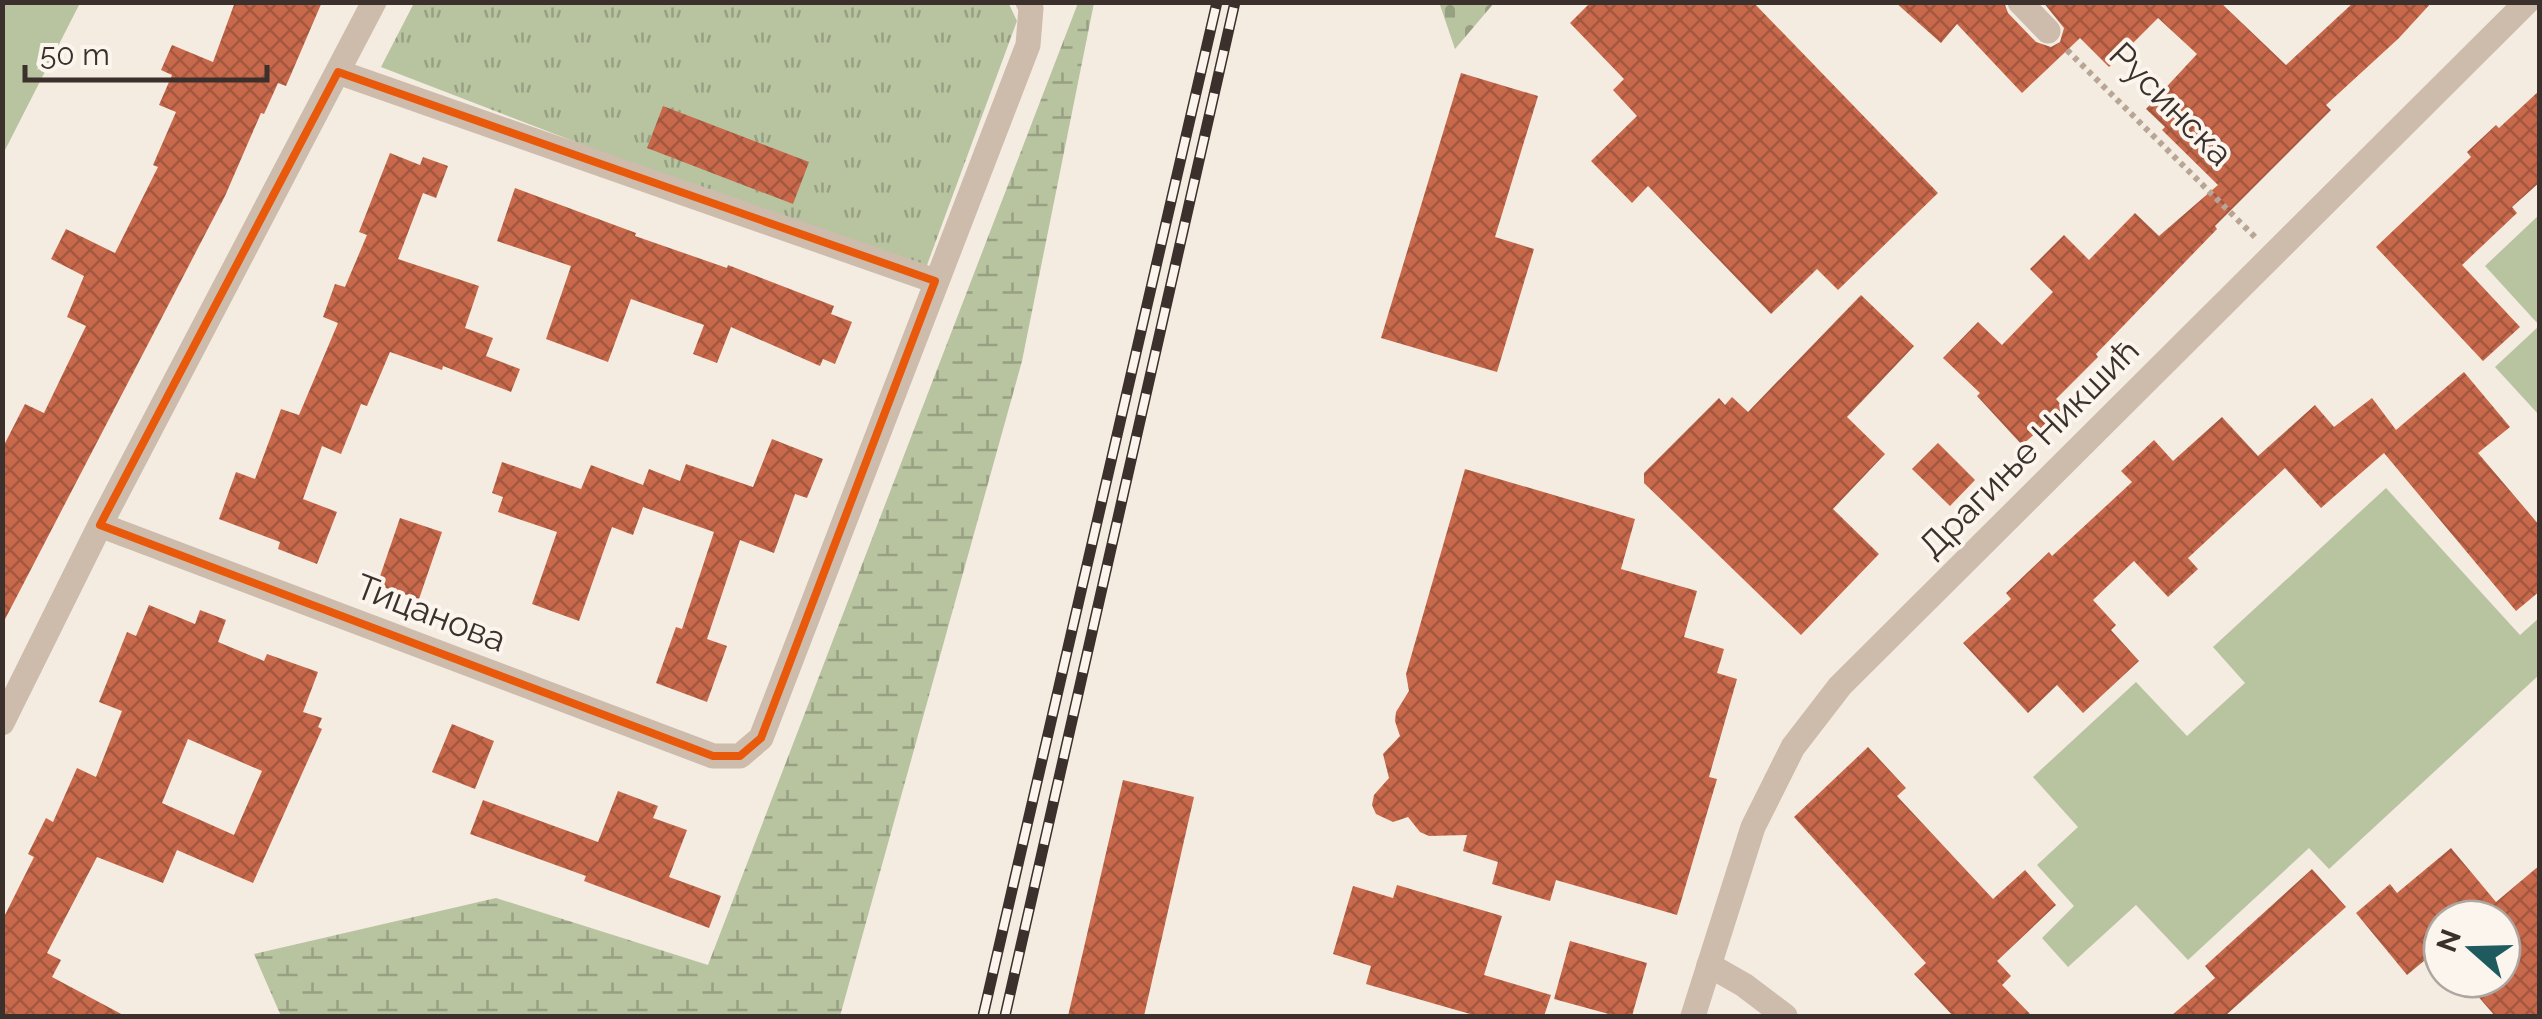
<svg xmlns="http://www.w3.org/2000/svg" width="2542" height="1019" font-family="Raleway,sans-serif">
<defs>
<pattern id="grass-tufts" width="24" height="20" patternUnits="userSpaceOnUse" patternTransform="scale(2.5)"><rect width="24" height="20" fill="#b8c4a0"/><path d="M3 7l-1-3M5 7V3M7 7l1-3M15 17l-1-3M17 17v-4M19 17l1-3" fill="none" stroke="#97a083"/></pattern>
<pattern id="wetland-marsh" width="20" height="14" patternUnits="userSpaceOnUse" patternTransform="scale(2.5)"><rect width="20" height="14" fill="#b8c4a0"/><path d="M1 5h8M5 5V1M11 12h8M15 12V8" fill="none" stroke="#97a083"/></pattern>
<pattern id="cemetery-stones" width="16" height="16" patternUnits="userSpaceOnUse" patternTransform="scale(2.5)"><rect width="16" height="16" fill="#b8c4a0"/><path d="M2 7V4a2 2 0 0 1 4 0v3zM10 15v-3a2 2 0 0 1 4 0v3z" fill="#97a083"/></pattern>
<pattern id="building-cross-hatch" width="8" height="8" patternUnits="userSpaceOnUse" patternTransform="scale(2.5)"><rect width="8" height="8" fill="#c8694b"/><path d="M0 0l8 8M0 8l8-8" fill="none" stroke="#a4573f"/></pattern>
</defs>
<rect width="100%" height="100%" fill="#f4ebe1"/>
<!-- grass -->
<path fill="url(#grass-tufts)" d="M1008,2l9,19 -94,255 -542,-209 33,-64z"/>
<!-- wetland -->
<path fill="url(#wetland-marsh)" d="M1078,3h16l-72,358 -182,655h-559l-27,-62 242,-56 212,67z"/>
<!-- cemetery -->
<path fill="url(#cemetery-stones)" d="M1439,2h55v1l-39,46z"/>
<!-- garden -->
<path fill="#b8c4a0" d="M3,2l77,1 -77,151 -1,-151z
M2539,215v110l-54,-59z
M2539,326v89l-44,-48z
M2386,488l134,147 19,-17v57l-210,194 -20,-21 -121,112 -52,-55 -68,62 -26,-29 32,-32 -37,-41 41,-38 -45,-50 103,-95 51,54 58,-53 -32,-36z"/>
<!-- building -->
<path fill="url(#building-cross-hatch)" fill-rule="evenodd" d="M235,2h87l-36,84 -8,-3 -14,31 -3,-1 -36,83 -223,429v-176l23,-45 19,9 42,-87 -19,-9 17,-41 -33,-17 15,-30 49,24 43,-86 -5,-2 23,-53 -17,-7 13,-30 -11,-5 11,-25 41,17z
M1591,2h162l185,191 -100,97 -21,-21 -46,45 -123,-128 -16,17 -41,-42 46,-45 -24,-26 11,-11 -54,-56z
M1895,2h109l4,11 28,29 15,5 9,-5 4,-14 -21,-26h177l66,63 68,-63h78l-33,36 -73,67 5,5 -116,116 2,3 -121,125 2,3 -42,42 8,9 -42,37 -45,-49 3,-3 -37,-35 35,-36 24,23 51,-53 -23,-23 34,-34 25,25 46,-47 24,23 59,-51 -56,-55 3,-3 -19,-18 51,-55 -39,-36 -49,49 -29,-29 -58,55 -65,-69 -16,19z
M1461,73l77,23 -43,141 39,12 -37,123 -116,-34z
M2540,90v92l-28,25 5,6 -55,52 58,62 -37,34 -107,-114 95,-90 -4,-5 29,-27 3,3z
M663,106l146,56 -16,42 -146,-56z
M390,153l30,12 3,-8 25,9 -12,32 -13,-5 -25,66 81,27 -14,42 28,10 -7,18 34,13 -9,23 -68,-26 -1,4 -52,-18 -23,54 -6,-2 -20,50 -19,-8 -19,53 34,13 -20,52 -39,-15 2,-7 -61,-23 17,-47 19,7 26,-70 18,6 39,-92 -15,-6 12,-33 10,3 22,-52 -8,-3z
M515,188l121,45 -1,3 92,32 1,-3 106,41 -3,8 21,8 -17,42 -12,-5 -3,7 -89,-39 -14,36 -24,-9 11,-29 -73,-26 -23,63 -62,-23 25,-73 -74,-25z
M1861,295l53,51 -67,71 38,37 -52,55 46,45 -78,81 -157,-152v-10l75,-75 6,7 7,-8 16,15z
M2464,372l46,55 -32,26 62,73v65l-24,20 -132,-158 -63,55 -36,-40 -97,90 10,11 -30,28 -34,-36 -41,39 23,25 -5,5 28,31 -56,52 -26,-28 -29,28 -65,-70 48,-44 -5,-6 43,-41 3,4 80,-74 -11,-11 33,-31 19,21 49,-44 36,39 57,-51 19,22 38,-29 24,32z
M772,439l51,20 -16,39 -12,-4 -21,59 -34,-13 -33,99 20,7 -20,56 -51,-19 20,-56 6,2 32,-97 -71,-25 -10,28 -21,-8 -33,94 -47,-17 25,-72 -59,-20 5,-15 -11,-4 10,-31 79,27 10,-24 52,20 6,-16 31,12 6,-17 67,23z
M1938,443l37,37 -25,26 -38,-37z
M1465,469l170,50 -14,50 76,22 -13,46 40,12 -7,24 20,6 -28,98 8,2 -40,136 -121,-35 -6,21 -58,-17 6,-22 -35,-11 4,-16 -38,1 -9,-4 -12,-15 -15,5 -17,-8 -4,-9 2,-10 15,-17 -6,-24 17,-18 -5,-15 1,-9 13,-21 -3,-17z
M400,518l42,14 -23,67 -42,-14z
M149,605l46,19 5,-14 26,10 -8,22 46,19 3,-7 51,18 -15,40 19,6 -4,9 4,2 -69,154 -76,-33 -14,33 -66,-26 -50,96 14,7 -9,17 73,39h-123v-95l32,-64 -6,-3 18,-36 7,4 24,-54 19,9 26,-66 -23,-9 28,-70 9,4zM188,739l74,32 -28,64 -72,-32z
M452,724l42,17 -19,48 -43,-17z
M1868,747l38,41 -9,8 96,103 32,-29 31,35 -59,56 14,15 -9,9 30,31h-79l-39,-42 12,-11 -132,-146z
M1123,780l71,17 -50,219h-76z
M618,791l40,15 -5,12 34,12 -18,47 52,19 -12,32 -125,-47 2,-5 -116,-42 13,-34 115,42z
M2451,848l45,54 44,-37v151h-45l-32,-37h39v-60h-60v27l-35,29 -51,-62 34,-29 7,9z
M2312,869l34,38 -121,109h-54l44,-38 -10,-12z
M1397,885l105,31 -18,59 67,20 -7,21h-67l-111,-32 5,-18 -38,-12 20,-68 40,12z
M1570,941l77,22 -15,53h-16l-62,-17z"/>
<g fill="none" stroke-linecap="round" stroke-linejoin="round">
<!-- path -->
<path stroke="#b9a596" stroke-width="6" stroke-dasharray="5 5" stroke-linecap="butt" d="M2067,50l189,188"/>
<!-- minor -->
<path stroke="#cdbbac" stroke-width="25" d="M2020,2l28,29
M338,72l597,209
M100,525l613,231h27l21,-18 267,-693 3,-37 -3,-6
M2,723l98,-198 274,-523
M1709,965l35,20 41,31"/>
<!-- tertiary -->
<path stroke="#cdbbac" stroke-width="25" d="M1693,1016l60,-189 40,-80 47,-61 687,-684"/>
<defs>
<path id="rail" d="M983,1016l234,-1014
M1005,1016l230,-1014"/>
</defs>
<!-- rail casing -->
<use href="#rail" stroke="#3b302b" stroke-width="11"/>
<!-- rail -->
<use href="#rail" stroke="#fbf5ee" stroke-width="8" stroke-dasharray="22" stroke-linecap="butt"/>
</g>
<!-- marked area -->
<path fill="none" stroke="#e8590c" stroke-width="8" stroke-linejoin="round" d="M338,72l597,209 -174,457 -21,18h-27l-613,-231z"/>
<g text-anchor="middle" stroke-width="8" stroke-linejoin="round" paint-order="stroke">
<!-- street labels -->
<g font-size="35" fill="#3b302b" stroke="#fbf5ee">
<text transform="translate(2171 104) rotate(45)" y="12">Русинска</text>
<text transform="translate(2029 448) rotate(-45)" y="12">Драгиње Никшић</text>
<text transform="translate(431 613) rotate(21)" y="12">Тицанова</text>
</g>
</g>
<!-- border -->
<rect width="2542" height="1019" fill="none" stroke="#3b302b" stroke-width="10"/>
<!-- north arrow -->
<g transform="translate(2472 949) rotate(290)"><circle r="48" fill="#fbf5ee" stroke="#aea6a0" stroke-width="2.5"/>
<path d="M0-8L18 38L0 25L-18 38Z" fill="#1f5a5e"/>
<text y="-15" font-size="28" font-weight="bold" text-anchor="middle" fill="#3b302b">N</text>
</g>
<!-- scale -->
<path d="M25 65v15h242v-15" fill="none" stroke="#3b302b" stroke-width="5"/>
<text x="40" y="65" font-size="30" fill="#3b302b" stroke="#fbf5ee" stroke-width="8" paint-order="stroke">50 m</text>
</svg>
